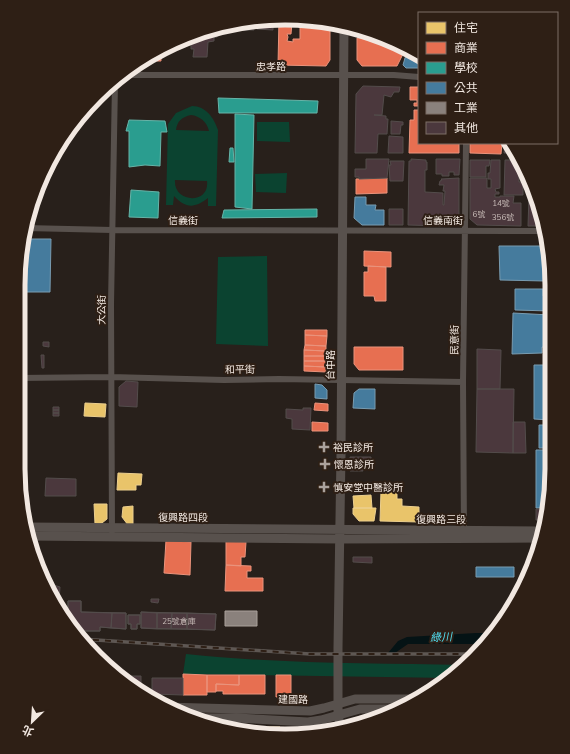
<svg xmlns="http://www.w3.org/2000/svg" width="570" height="754" font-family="Mulish,'Noto Sans TC',sans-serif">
<rect width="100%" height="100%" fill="#28201b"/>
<!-- green -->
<path fill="#0b4330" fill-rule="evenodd" d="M192,106c14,0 22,12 26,24l-2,76h-8v-8c-13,10 -22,11 -34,-2l-1,9h-7l2,-81 8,-11zM191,115c9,1 16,7 18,16l-33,-1c1,-9 6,-13 15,-15zM175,180l32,1c3,24 -34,22 -32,-1z
M289,122l1,20 -33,-1v-19z
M287,173l-1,20 -30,-1 -1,-18z
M23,239l1,27h-5z
M267,256l1,90 -52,-2 2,-87z
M186,654c93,10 186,9 279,11l-15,13 -267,-4z"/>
<!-- water -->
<path fill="#051315" d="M476,633h18l-9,11h-77l-13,9h-7l10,-12 9,-4z"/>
<!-- homes -->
<path fill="#e9c46a" stroke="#eccf8e" d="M18,350h2l-1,22h-1z
M85,403l21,1 -1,13 -21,-1z
M118,473l24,1 -1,11h-5v5h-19z
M381,491h16v8h5v7l17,1v15l-39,-1z
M371,495l1,13h-18l-1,-12z
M94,504h13v15l-5,4 -7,1z
M133,506v19h-5l-6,-8 1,-10z
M353,508h23l-2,13h-15l-6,-7z
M224,726l43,1v6l-34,-2 -10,-3z
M268,727h12v7l-12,-1z
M304,731h18l-17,4z"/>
<!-- shops -->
<path fill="#e76f51" stroke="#ea937c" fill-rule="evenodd" d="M285,18l45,4v38l-4,6 -48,-1 1,-46zM292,23l8,1v15h-7v3l-6,-1 1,-4 -1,-3h4z
M357,29l30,9 19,10 -9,18h-35l-5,-6v-22l22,1v-3l-22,-1z
M161,50v11h-4v-2l-15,1z
M410,87h9v19h-5v-3h3v-3h-7z
M414,110h5v33h40v10h-50l1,-33h4z
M470,143h32l-1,11 -31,-1z
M387,178v15l-31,1v-15z
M364,251l27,1v15l-27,-1z
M368,266l18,1v34h-11l-1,-5h-10v-24h4z
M305,330h22v6l-22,-1z
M305,335l22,1 -1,10 -21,-1z
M305,345l21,1v5l-22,-1z
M354,347h49v23h-44l-5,-6z
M304,350l22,1v5h-22z
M304,356h22v5h-22z
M304,361h22v6l-22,-1z
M304,366l22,1v5l-22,-1z
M315,403l13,1v7l-14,-1z
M312,422l16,1v8h-16z
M166,540l25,2 -1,33 -26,-2z
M226,541l20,1 -1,15h-4v9l-15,-1z
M29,542h5v14z
M226,565l25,1v5h-4v7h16v13h-38z
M183,674l24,1v20h-24z
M207,675h32v10l-23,-1v8h-9z
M239,675h26v19h-42v-3h-7v-7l23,1z
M276,675h15v22h-15z
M290,730l14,1 1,4h-14z"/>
<!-- schools -->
<path fill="#2a9d8f" stroke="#66b4a8" d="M218,98l100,3 -1,12h-98z
M235,114l19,1 -2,94 -17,-2z
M129,120l36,1 2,11h-6l-1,34 -15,-1 -16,2v-36h-3z
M230,148h3l1,14h-5z
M131,190l28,2 -1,26 -29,-1z
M317,209v8l-95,1 2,-8z"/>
<!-- public -->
<path fill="#457b9d" stroke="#799cb1" d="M409,50l10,5v13h-13l-3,-3 2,-7z
M355,197h11v8h10l-1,5h9v15h-22l-8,-7z
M24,239h27l-1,53h-32l1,-26h5z
M499,246h50l1,30h-6l1,5 -45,-1z
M515,289h28v7h7v15l-35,-1z
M513,313l37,2v33l-8,-1v6l-30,1z
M534,365h16v55l-16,-1z
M315,384l7,1 5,5v9l-12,-1z
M359,389h16v20l-22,-1 1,-15z
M539,425h11v23h-11z
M536,450h14l-1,58h-13z
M476,567h38v10h-38z"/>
<!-- industry -->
<path fill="#8a817c" stroke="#a9a09a" d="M225,611h32v15h-32z"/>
<!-- building -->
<path fill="#4b383d" stroke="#534c4b" d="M273,19v11l-16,-1 1,-8z
M250,21v2h4v7h-21v-7z
M200,33l18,1 -1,3h-3v4l-6,1 -1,15h-14l1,-8h-3v-5h2l1,-8 4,-1z
M363,86l37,1 -1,5h-5l-3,5 -7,-2 -2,20h-8l12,1v3h2l-1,15h-9l-1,19h-22l1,-59z
M391,121l12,1v3h-2l-1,9h-9z
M389,136l14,1v16h-15z
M505,143h5l6,10h-12z
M366,159h23l-2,19 -28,1v-2h-4v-8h11z
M411,159l15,1v2h1v8h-2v22l18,1v12h1l1,-14h-2l1,-6h-5l1,-4 2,-1 -1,-1 18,-1v41l-5,4h-11v3l-35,-1 1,-64h2z
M436,159h24l-1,16h-5v-3h-5v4h-7v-2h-6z
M470,160h20l-1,6h-3v11h-16z
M491,160h9v28l-5,1 1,3h3v2h-4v3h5v-1h14l-1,7h8v23l-44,-1 -7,-6v-41h17v10h4v-9h-3v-6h2z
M505,160h14l4,6v7l-4,1v8h4v13h-19z
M390,161h14l-1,20h-13l-1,-16h2z
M529,177l3,6 2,10h-6z
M529,196h6l8,30h-15z
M389,209h14v16h-14z
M43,342h6v5l-6,-1z
M477,349l24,1 -1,39h-23z
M41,355h3v13h-2z
M126,381l12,1 -1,25 -18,-1v-19z
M477,389h37l-1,64 -37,-1z
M53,407h6v3h-6z
M303,408h8l-1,22 -18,-1v-10l-6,-1v-9l17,1z
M53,410h6v3h-6z
M53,413h6v3h-6z
M513,422h12l1,31h-13z
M350,457h21v11h-8v3h-13z
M46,478l30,1v17h-31z
M536,509h12l-3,11h-9z
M353,557h19v6l-19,-1z
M50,584l10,3 -1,13h-6l-5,-12h2z
M151,599h8l-1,4 -7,-1z
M68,601h13v11l45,1v16l-26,-2v4h-14l-12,-3 -6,-6z
M68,601h13v11l31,1 -1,15 -11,-1v4h-14l-12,-3 -6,-6z
M141,612l75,2 -1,16 -74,-2z
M141,612l16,1v16l-16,-1z
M112,613h14v16l-15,-1z
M157,613h15l-1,16h-14z
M172,613h15v16h-16z
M187,613l29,1 -1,16 -28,-1z
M128,615h12v9h-3v5h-6v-5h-3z
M128,615h12v9h-3v5h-6v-5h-3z
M129,676h12v14l-12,-8z
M152,678h31v17l-31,-1z"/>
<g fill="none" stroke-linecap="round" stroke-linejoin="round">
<!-- street -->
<path stroke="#58514d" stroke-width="6" d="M123,75h271l25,2
M25,228l87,2 433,1
M18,378l93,-1 113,3 55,-1 184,3
M112,531l-1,-227 4,-221
M464,532l-1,-150 3,-239"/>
<!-- secondary -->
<path stroke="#58514d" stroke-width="9" d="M26,527l516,4
M27,536l313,3 201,-1
M165,707l145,4 14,-3 31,-9h63
M196,718h40l72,4 13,-2 39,-11h37
M341,728l-3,-13v-67l3,-194 3,-429"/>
<defs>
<path id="rail" d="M81,639l229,15h167"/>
</defs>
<!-- rail casing -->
<use href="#rail" stroke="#5e5753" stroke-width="3.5"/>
<!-- rail -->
<use href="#rail" stroke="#2e1f15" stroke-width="2" stroke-dasharray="6" stroke-linecap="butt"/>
</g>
<!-- markers -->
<g fill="#aba29c" stroke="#2e1f15" stroke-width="1.5">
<path d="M322 441h4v4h4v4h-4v4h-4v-4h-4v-4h4z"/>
<path d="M323 458h4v4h4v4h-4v4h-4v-4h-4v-4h4z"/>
<path d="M322 481h4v4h4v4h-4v4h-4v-4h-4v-4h4z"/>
</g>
<g text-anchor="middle" stroke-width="4" stroke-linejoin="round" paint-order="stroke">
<!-- number labels -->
<g font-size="8" fill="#c8bcb8">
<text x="501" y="206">14號</text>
<text x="479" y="217">6號</text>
<text x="503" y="220">356號</text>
<text x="179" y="624">25號倉庫</text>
</g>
<!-- street labels -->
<g font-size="10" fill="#f2e8e1" stroke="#2e1f15">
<text x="271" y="70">忠孝路</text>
<text x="183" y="224">信義街</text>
<text x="443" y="224">信義南街</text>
<text transform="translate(101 310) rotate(-90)" y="4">大公街</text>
<text transform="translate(454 340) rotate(-89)" y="4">民意街</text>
<text transform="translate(330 365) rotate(-90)" y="4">台中路</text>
<text transform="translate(240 369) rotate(-1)" y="4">和平街</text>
<text x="183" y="521">復興路四段</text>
<text x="441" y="523">復興路三段</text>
<text transform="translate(293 699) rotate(1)" y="4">建國路</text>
</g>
<!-- poi labels -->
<g font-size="10" fill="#f2e8e1" stroke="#2e1f15" text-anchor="start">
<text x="333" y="451">裕民診所</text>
<text x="334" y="468">懷恩診所</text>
<text x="333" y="491">慎安堂中醫診所</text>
</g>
<!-- water labels -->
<g font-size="11" font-style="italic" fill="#52e1f4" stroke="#2e1f15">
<text transform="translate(441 637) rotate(-3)" y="4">綠川</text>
</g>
</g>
<!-- crop -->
<path d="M0 0H570V754H0ZM285 25H285A260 260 0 0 1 545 285V469A260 260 0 0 1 285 729H285A260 260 0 0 1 25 469V285A260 260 0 0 1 285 25Z" fill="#2e1f15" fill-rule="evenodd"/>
<path fill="none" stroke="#f2e8e1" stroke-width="5" d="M285 25H285A260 260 0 0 1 545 285V469A260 260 0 0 1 285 729H285A260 260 0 0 1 25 469V285A260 260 0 0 1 285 25Z"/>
<!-- legend -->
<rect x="418" y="12" width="140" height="132" fill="#2e1f15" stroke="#7c6f67"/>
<rect x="426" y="22" width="20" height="12" fill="#e9c46a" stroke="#7c6f67"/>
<text x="454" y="32" font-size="12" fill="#f2e8e1">住宅</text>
<rect x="426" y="42" width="20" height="12" fill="#e76f51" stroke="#7c6f67"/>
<text x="454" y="52" font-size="12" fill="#f2e8e1">商業</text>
<rect x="426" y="62" width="20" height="12" fill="#2a9d8f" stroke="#7c6f67"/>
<text x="454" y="72" font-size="12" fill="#f2e8e1">學校</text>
<rect x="426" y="82" width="20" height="12" fill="#457b9d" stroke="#7c6f67"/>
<text x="454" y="92" font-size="12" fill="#f2e8e1">公共</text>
<rect x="426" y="102" width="20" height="12" fill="#8a817c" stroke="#7c6f67"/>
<text x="454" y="112" font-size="12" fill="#f2e8e1">工業</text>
<rect x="426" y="122" width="20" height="12" fill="#4b383d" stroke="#7c6f67"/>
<text x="454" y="132" font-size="12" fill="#f2e8e1">其他</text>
<!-- north arrow -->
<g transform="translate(32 722) rotate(205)" stroke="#2e1f15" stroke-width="3" paint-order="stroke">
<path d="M0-3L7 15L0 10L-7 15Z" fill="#f2e8e1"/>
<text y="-6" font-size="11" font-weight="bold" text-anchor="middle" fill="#f2e8e1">北</text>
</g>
</svg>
